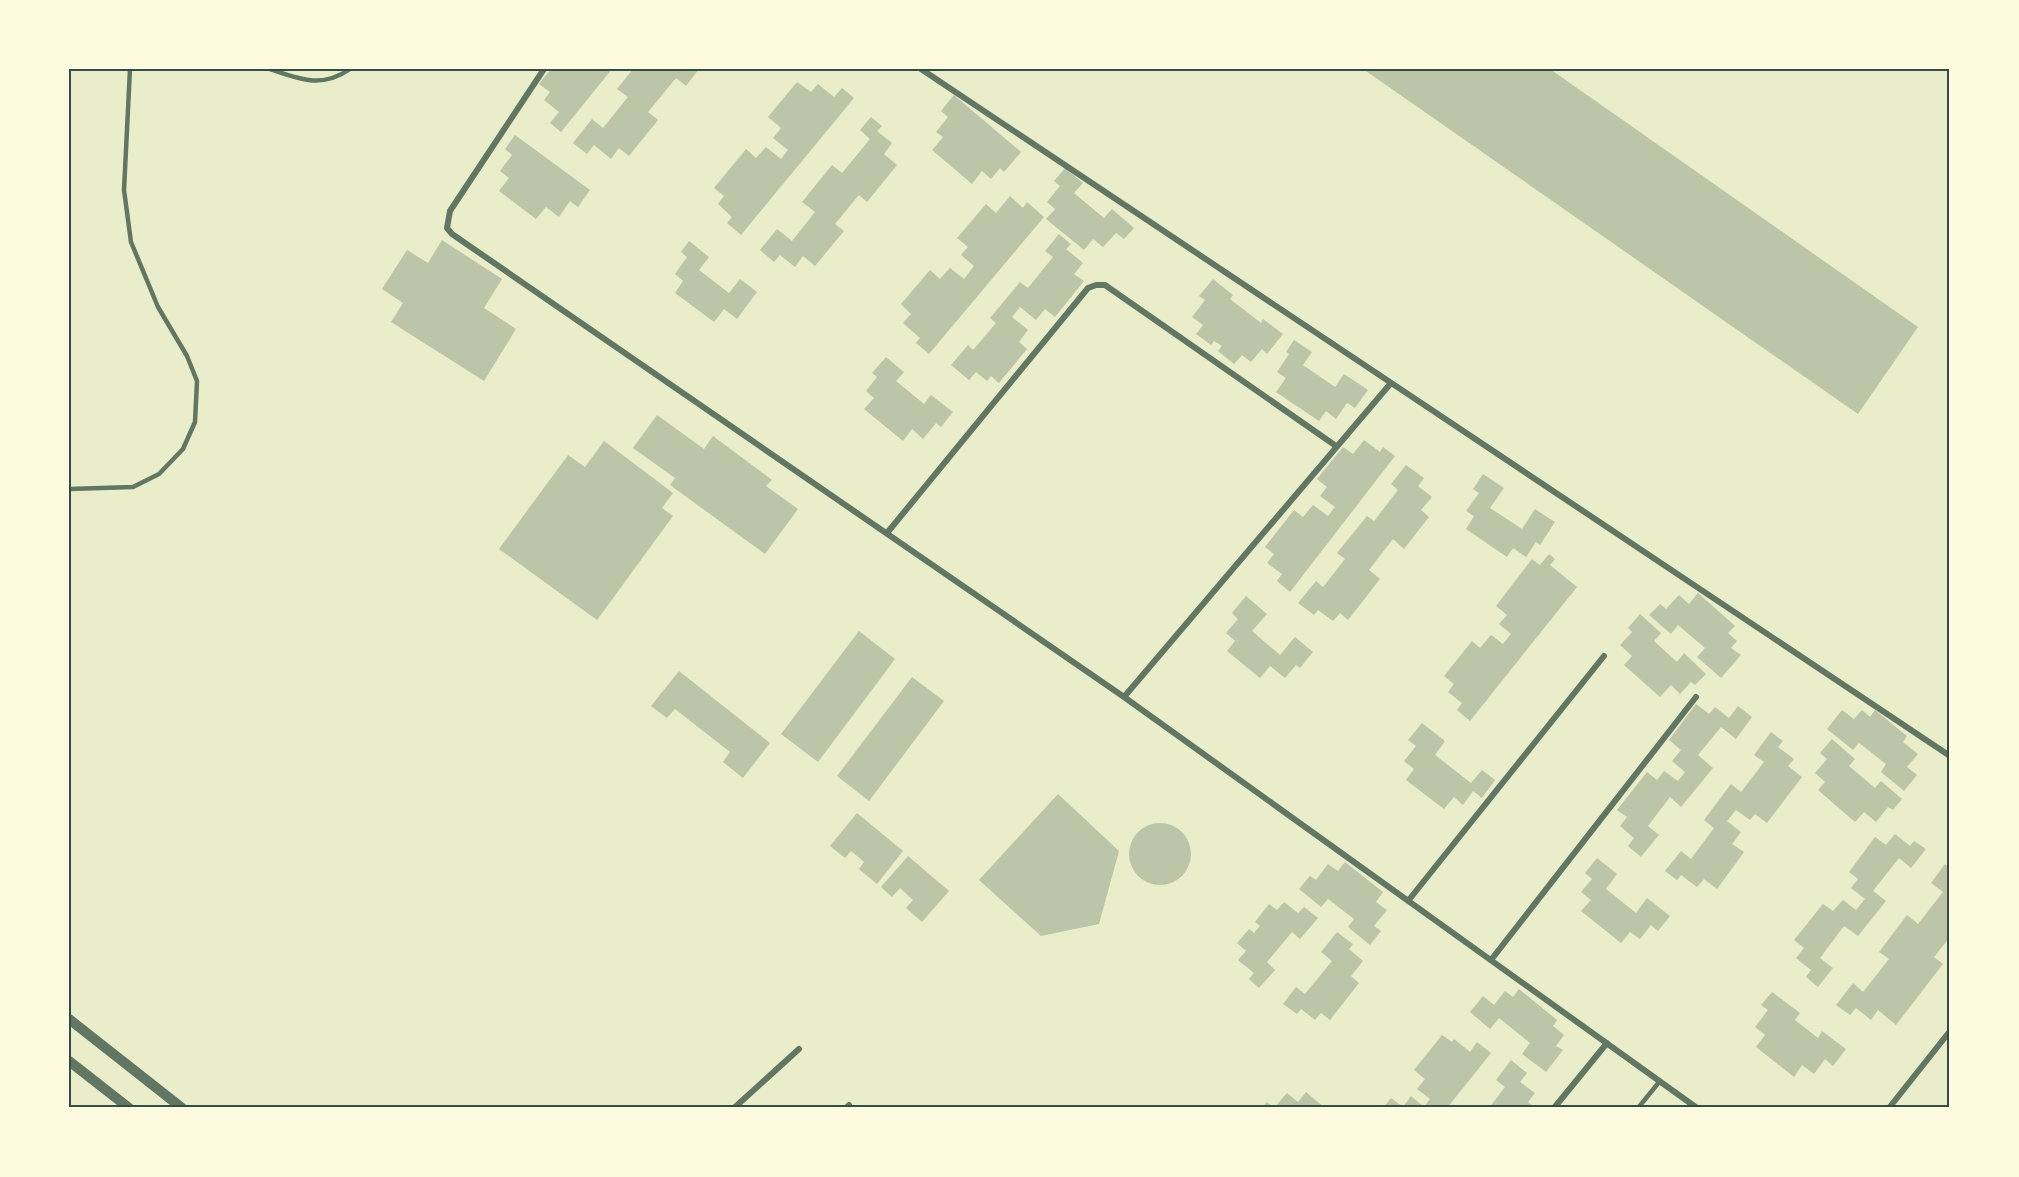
<svg xmlns="http://www.w3.org/2000/svg" width="2019" height="1177" font-family="'Times New Roman',serif">
<rect width="100%" height="100%" fill="#e9edc9"/>
<!-- building -->
<path fill="#bcc5a7" d="M551,69h61l-51,63 -11,-9 9,-11 -15,-12 6,-8 -11,-8z
M633,69h66l-13,17 -10,-8 -28,34 10,8 -29,36 -10,-8 -8,11 -17,-14 -7,9 -14,-11 19,-24 11,9 25,-31 -11,-8z
M1363,69h187l368,258 -60,87z
M797,82l14,10 7,-8 16,13 8,-9 12,10 -113,137 -14,-12 5,-6 -14,-13 6,-8 -10,-8 32,-39 10,9 10,-11 15,12 7,-9 -15,-12 8,-10 -13,-11z
M954,95l67,57 -17,20 -4,-4 -9,11 -9,-8 -10,13 -40,-34 11,-13 -7,-5 12,-15 -7,-6z
M871,117l11,9 -5,5 15,12 -8,11 13,11 -30,37 -8,-7 -24,29 9,7 -29,35 -12,-10 -8,11 -15,-12 -6,7 -14,-12 17,-21 15,12 23,-29 -13,-10 30,-37 10,8 28,-34 -10,-9z
M515,135l75,55 -12,17 -8,-6 -11,16 -13,-10 -10,12 -37,-28 10,-13 -9,-7 12,-16 -7,-6z
M1065,168l18,15 -9,10 30,25 8,-9 22,19 -10,11 -8,-6 -13,14 -10,-8 -9,11 -38,-31 9,-10 -8,-7 13,-16 -6,-5z
M1010,196l13,12 4,-6 17,15 -115,137 -13,-11 4,-5 -17,-15 8,-9 -10,-10 29,-34 10,9 10,-11 14,11 10,-13 -13,-11 7,-8 -11,-9 29,-34 10,9z
M1059,234l12,10 -5,5 17,14 -9,11 10,7 -29,36 -10,-8 -9,11 -16,-13 -8,10 16,13 -9,12 8,7 -28,34 -8,-7 -4,5 -11,-9 -7,8 -18,-15 17,-20 5,5 23,-27 -6,-5 30,-36 8,6 25,-31 -8,-6z
M442,240l60,39 -18,29 32,21 -32,52 -93,-59 12,-19 -21,-14 25,-39 21,13z
M689,241l20,16 -10,13 30,23 11,-14 17,13 -20,27 -13,-10 -10,13 -39,-29 8,-12 -8,-7 12,-17 -6,-5z
M1213,279l20,16 -3,4 31,24 2,-4 20,15 -16,20 -5,-5 -11,13 -9,-7 -8,9 -16,-13 4,-5 -8,-5 -3,4 -15,-11 7,-9 -11,-8 13,-17 -6,-4z
M1294,340l18,12 -9,13 32,22 9,-13 24,16 -13,18 -8,-5 -11,16 -10,-8 -7,10 -43,-29 10,-14 -9,-6 12,-18 -3,-2z
M886,357l18,15 -8,9 28,23 7,-9 22,17 -12,15 -5,-4 -13,16 -11,-10 -9,12 -39,-32 10,-11 -8,-7 11,-14 -5,-4z
M657,415l47,34 9,-13 59,44 -6,6 32,23 -33,45 -95,-69 5,-7 -42,-30z
M1364,440l16,12 3,-5 12,9 -105,136 -13,-11 5,-7 -15,-11 7,-9 -9,-7 29,-37 9,7 10,-12 15,11 7,-9 -15,-11 7,-9 -10,-8 26,-32 10,7z
M604,441l69,52 -11,15 11,8 -76,104 -98,-71 69,-94 17,12z
M1406,465l18,13 -6,8 14,11 -11,13 8,7 -25,32 -11,-10 -24,31 11,9 -32,41 -8,-7 -7,8 -15,-11 -4,5 -16,-12 18,-22 7,6 22,-28 -8,-6 30,-37 7,5 24,-31 -7,-6z
M1483,474l21,14 -14,20 32,21 13,-20 20,13 -15,23 -4,-3 -10,15 -13,-9 -6,9 -41,-28 8,-13 -8,-5 13,-18 -6,-4z
M1549,554l6,5 -5,6 27,22 -107,134 -13,-11 5,-7 -14,-11 6,-8 -10,-8 28,-35 8,7 11,-13 12,9 8,-10 -12,-10 8,-9 -11,-9 36,-47 8,6z
M1698,593l37,33 -7,7 9,8 -6,7 10,7 -20,23 -24,-21 8,-9 -27,-23 -7,9 -22,-19 11,-11 6,5 13,-14 10,9z
M1246,596l21,18 -15,17 28,24 15,-18 18,15 -13,16 -4,-3 -11,13 -15,-12 -10,12 -33,-27 8,-10 -9,-8 12,-14 -6,-6z
M1640,614l21,19 -7,8 23,21 7,-9 22,21 -11,11 -4,-3 -11,12 -9,-9 -11,12 -36,-32 8,-9 -12,-11 12,-13 -4,-4z
M859,631l36,28 -77,103 -37,-28z
M679,671l91,72 -27,35 -20,-16 7,-10 -55,-43 -8,9 -16,-12z
M912,677l32,24 -75,100 -32,-25z
M1696,704l13,10 6,-7 14,11 9,-12 14,11 -16,22 -15,-12 -23,28 15,13 -32,39 -11,-10 -22,29 11,9 -18,22 -13,-11 6,-8 -14,-12 7,-9 -10,-7 30,-38 10,8 7,-9 14,10 7,-9 -13,-11 9,-11 -12,-10z
M1842,710l12,9 8,-9 8,7 5,-7 32,26 -4,6 15,12 -11,13 10,8 -13,16 -23,-19 5,-8 -27,-21 -6,7 -26,-21z
M1422,723l23,18 -10,14 36,28 11,-13 13,10 -13,18 -9,-7 -10,14 -9,-8 -10,12 -38,-29 8,-11 -10,-8 12,-15 -8,-6z
M1771,732l12,9 -5,6 16,12 -6,7 14,11 -35,46 -12,-9 -5,6 -14,-10 -9,11 14,11 -9,12 12,8 -27,37 -13,-10 -7,8 -16,-12 -4,5 -12,-9 16,-20 10,8 23,-31 -10,-8 27,-36 10,8 23,-30 -10,-7z
M1832,739l23,20 -6,7 26,22 6,-7 21,18 -9,11 -5,-3 -12,15 -12,-10 -9,10 -37,-32 7,-8 -10,-9 12,-14 -7,-6z
M1058,794l61,57 -20,73 -58,12 -62,-56z
M857,813l46,38 -26,33 -18,-15 5,-7 -13,-11 -6,7 -15,-12z
M1129 854a31 31 0 1 1 62 0a31 31 0 1 1-62 0Z
M1895,834l15,12 4,-5 12,8 -15,19 -12,-10 -26,33 13,10 -28,35 -14,-10 -24,32 13,10 -15,19 -12,-10 5,-7 -15,-12 8,-10 -10,-8 29,-36 10,7 10,-11 13,10 9,-11 -14,-11 7,-9 -9,-7 26,-35 11,8z
M908,856l41,35 -27,31 -16,-14 7,-8 -13,-12 -8,9 -11,-10z
M1597,858l20,16 -11,15 30,24 11,-15 23,18 -12,15 -7,-6 -11,14 -10,-7 -9,11 -40,-32 10,-11 -10,-8 11,-13 -7,-6z
M1345,862l38,30 -7,10 11,8 -13,16 7,5 -11,14 -22,-18 6,-8 -26,-20 -7,8 -22,-18 11,-13 6,4 12,-16 10,7z
M1945,864l5,4v69l-16,20 9,7 -47,61 -18,-15 -7,10 -15,-12 -6,7 -14,-10 17,-22 10,9 26,-33 -10,-7 28,-37 11,9 25,-32 -12,-9z
M1284,902l14,11 6,-6 14,11 -18,21 -8,-7 -25,30 8,8 -16,18 -10,-9 5,-6 -16,-13 8,-9 -9,-8 12,-14 5,4 6,-7 -5,-4 14,-18 8,6z
M1337,932l16,12 -4,5 14,12 -12,15 8,7 -29,37 -9,-7 -6,7 -14,-11 -4,5 -14,-10 13,-17 9,7 27,-33 -11,-9z
M1519,989l38,31 -4,6 11,9 -8,11 7,4 -17,22 -24,-18 8,-11 -31,-25 -9,11 -20,-17 13,-16 11,9 11,-14 8,6z
M1772,992l28,21 -5,7 23,18 4,-7 24,18 -13,17 -8,-7 -11,15 -12,-9 -8,12 -38,-30 9,-12 -10,-8 13,-17 -7,-5z
M1442,1035l10,7 2,-3 16,13 7,-10 14,11 -44,55h-64l8,-10 12,9 8,-11 13,11 6,-8 -13,-10 8,-10 -11,-9z
M1511,1060l16,13 -7,9 15,11 -7,9 8,6h-47l16,-21 -9,-7z
M1306,1092l19,16h-63l5,-6 7,6 13,-15 11,9z"/>
<g fill="none" stroke-linecap="round" stroke-linejoin="round">
<!-- service -->
<path stroke="#617663" stroke-width="4.5" d="M270,69c30,10 51,20 80,0
M69,489l64,-2 26,-13 24,-25 12,-27 2,-41 -10,-25 -29,-49 -27,-65 -7,-52 6,-121
M1638,1108l22,-27"/>
<!-- minor -->
<path stroke="#617663" stroke-width="6" d="M544,69l-94,142 -3,17 5,6 672,463 573,411
M921,69l1029,687
M887,533l201,-245 8,-3h9l231,161
M1124,697l267,-314
M1408,901l196,-245
M1491,960l205,-263
M734,1108l65,-59
M846,1108l3,-3
M1554,1108l53,-65
M1889,1108l61,-77"/>
<!-- tertiary -->
<path stroke="#617663" stroke-width="10" d="M69,1019l113,89
M69,1061l60,47"/>
</g>
<!-- border -->
<rect width="2019" height="1177" fill="none" stroke="#fefae0" stroke-width="141"/>
<rect x="70" y="70" width="1878" height="1036" fill="none" stroke="#344e41" stroke-width="2"/>
</svg>
